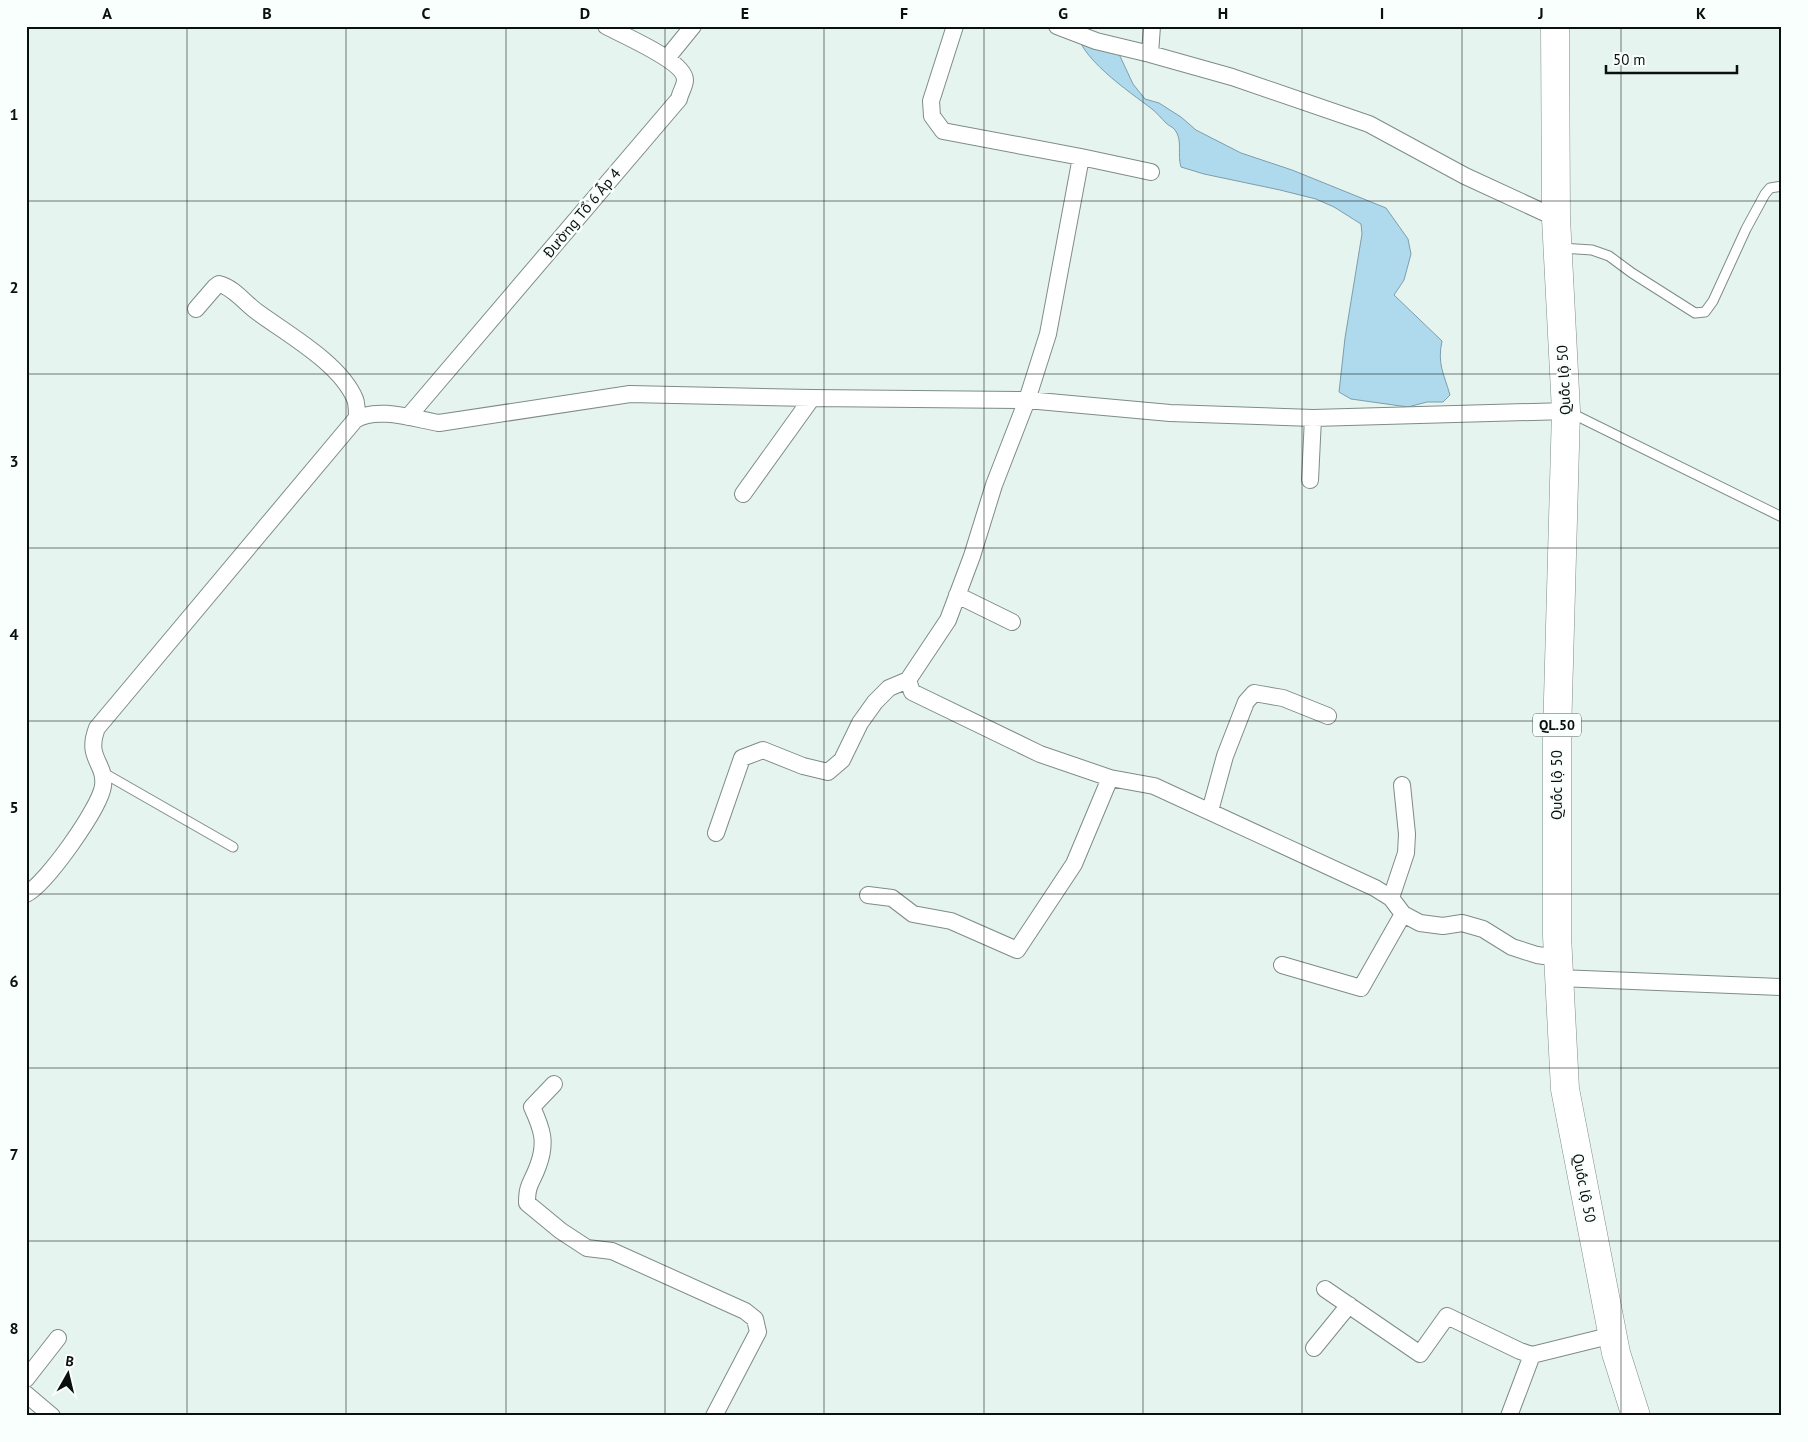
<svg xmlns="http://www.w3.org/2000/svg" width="1808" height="1442" font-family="'PT Sans',sans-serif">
<rect width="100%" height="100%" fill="#e5f4ee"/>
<!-- water -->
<path fill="#afd9ed" stroke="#7e9daa" d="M1076,26h13l7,18 23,10 14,30 12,15 14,4 22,14 15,13 45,23 51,17 94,38 22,31 3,15 -7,26 -10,15 48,46c-5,23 2,33 8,54l-7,7h-16l-19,5 -57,-8 -12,-7 6,-54 17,-104 -1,-10 -27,-17 -18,-8 -36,-9 -76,-16 -23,-7c-4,-12 2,-27 -6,-37 -2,-3 -6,-4 -9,-7 -5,-5 -9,-10 -14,-14 -22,-17 -77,-53 -76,-83z"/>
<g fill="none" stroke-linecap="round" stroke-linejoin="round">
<defs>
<path id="lane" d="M1561,248l31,2 17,6 23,17 63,40 10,-1 8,-11 33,-72 19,-35 5,-6 12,-2
M1569,412l213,105
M102,772l131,75"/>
<path id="street" d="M955,26l-24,75 1,15 11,15 138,26 70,15
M1057,26l39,15 54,13
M1152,26l-2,28 82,23 137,47 96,52 91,42
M667,58l26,-32
M1081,157l-33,177 -21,66 -33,85 -22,71 -24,64 -40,60 4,12 128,62 70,24 44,8 221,102 16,10 12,16 17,9 23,3 19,-3 21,6 29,18 25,8 21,3
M196,309l19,-22 4,-3c14,3 26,19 37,27 31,23 84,52 99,88 2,5 2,13 2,19
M408,417l271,-318c1,-6 6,-13 6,-19 0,-19 -63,-45 -79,-54
M1310,480l3,-62
M743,494l69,-96
M957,595l55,27
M1210,811l15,-55 21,-54 8,-9 29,5 45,18
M716,833l26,-75 21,-8 40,16 25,6 14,-12 18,-37 15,-21 14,-14 19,-8
M26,894c20,-10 74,-86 77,-108 3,-24 -18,-27 -6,-58l258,-308c21,-14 60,-1 84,3l191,-29 182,4 215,2 143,13 143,5 253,-7
M868,895l24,3 21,16 38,7 66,29 57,-86 36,-86
M1391,898l15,-45 1,-19 -5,-49
M1282,965l79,23 42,-74
M1559,978l223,9
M554,1084l-22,23c10,22 15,35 6,59 -6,17 -11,17 -11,37l34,28 26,17 25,3 133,60 10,8 3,13 -44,84
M1325,1289l95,65 27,-38 73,35 12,4 81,-20
M1314,1348l35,-43
M26,1379l32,-41
M26,1394l26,22
M1509,1416l23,-61"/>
<path id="highway" d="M1555,26l1,192 10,193 -9,324v201l8,153 51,264 20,63"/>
</defs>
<!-- lane casing -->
<use href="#lane" stroke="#7f8c86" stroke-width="11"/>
<!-- street casing -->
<use href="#street" stroke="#7f8c86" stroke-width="18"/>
<!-- highway casing -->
<use href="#highway" stroke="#7f8c86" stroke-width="29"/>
<!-- lane -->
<use href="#lane" stroke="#fff" stroke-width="9"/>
<!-- street -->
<use href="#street" stroke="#fff" stroke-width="16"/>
<!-- highway -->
<use href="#highway" stroke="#fff" stroke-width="28"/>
</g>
<!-- grid -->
<path fill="none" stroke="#0b100e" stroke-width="1" stroke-opacity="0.55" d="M187,26v1390M346,26v1390M506,26v1390M665,26v1390M824,26v1390M984,26v1390M1143,26v1390M1302,26v1390M1462,26v1390M1621,26v1390M26,201h1756M26,374h1756M26,548h1756M26,721h1756M26,894h1756M26,1068h1756M26,1241h1756"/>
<g text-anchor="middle" stroke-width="5" stroke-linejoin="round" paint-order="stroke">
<!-- shield labels -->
<rect fill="#f9fffc" stroke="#525855" stroke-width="1" x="1533" y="713.5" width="48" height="23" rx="4"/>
<g font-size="14" font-weight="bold" fill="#0b100e">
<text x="1557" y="730">QL.50</text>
</g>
<!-- street labels -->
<g font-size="15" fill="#0b100e" stroke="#f9fffc">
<text transform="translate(582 213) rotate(-50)" y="5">Đường Tổ 6 Ấp 4</text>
<text transform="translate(1564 380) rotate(-93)" y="5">Quốc lộ 50</text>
<text transform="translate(1557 785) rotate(-90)" y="5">Quốc lộ 50</text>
<text transform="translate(1584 1188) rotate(79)" y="5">Quốc lộ 50</text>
</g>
</g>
<!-- border -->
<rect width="1808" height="1442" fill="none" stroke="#f9fffc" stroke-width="55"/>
<!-- north arrow -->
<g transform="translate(68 1374) rotate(8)" stroke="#f9fffc" stroke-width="4" paint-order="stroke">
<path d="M0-4L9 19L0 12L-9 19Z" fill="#0b100e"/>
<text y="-8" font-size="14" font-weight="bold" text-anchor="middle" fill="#0b100e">B</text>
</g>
<!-- scale -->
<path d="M1606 65v8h131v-8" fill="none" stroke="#0b100e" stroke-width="2.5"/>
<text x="1613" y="65" font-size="15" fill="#0b100e" stroke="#f9fffc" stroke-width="4" paint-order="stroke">50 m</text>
<rect x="28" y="28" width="1752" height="1386" fill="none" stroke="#0b100e" stroke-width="2"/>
<g font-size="16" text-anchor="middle" font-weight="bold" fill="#0b100e">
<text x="107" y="19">A</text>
<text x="267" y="19">B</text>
<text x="426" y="19">C</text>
<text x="585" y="19">D</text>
<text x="745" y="19">E</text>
<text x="904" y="19">F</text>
<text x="1063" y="19">G</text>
<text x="1223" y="19">H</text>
<text x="1382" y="19">I</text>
<text x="1541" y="19">J</text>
<text x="1701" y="19">K</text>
<text x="14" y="120">1</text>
<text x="14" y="293">2</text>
<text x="14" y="467">3</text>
<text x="14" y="640">4</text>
<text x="14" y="813">5</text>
<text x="14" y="987">6</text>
<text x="14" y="1160">7</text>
<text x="14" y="1334">8</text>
</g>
</svg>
